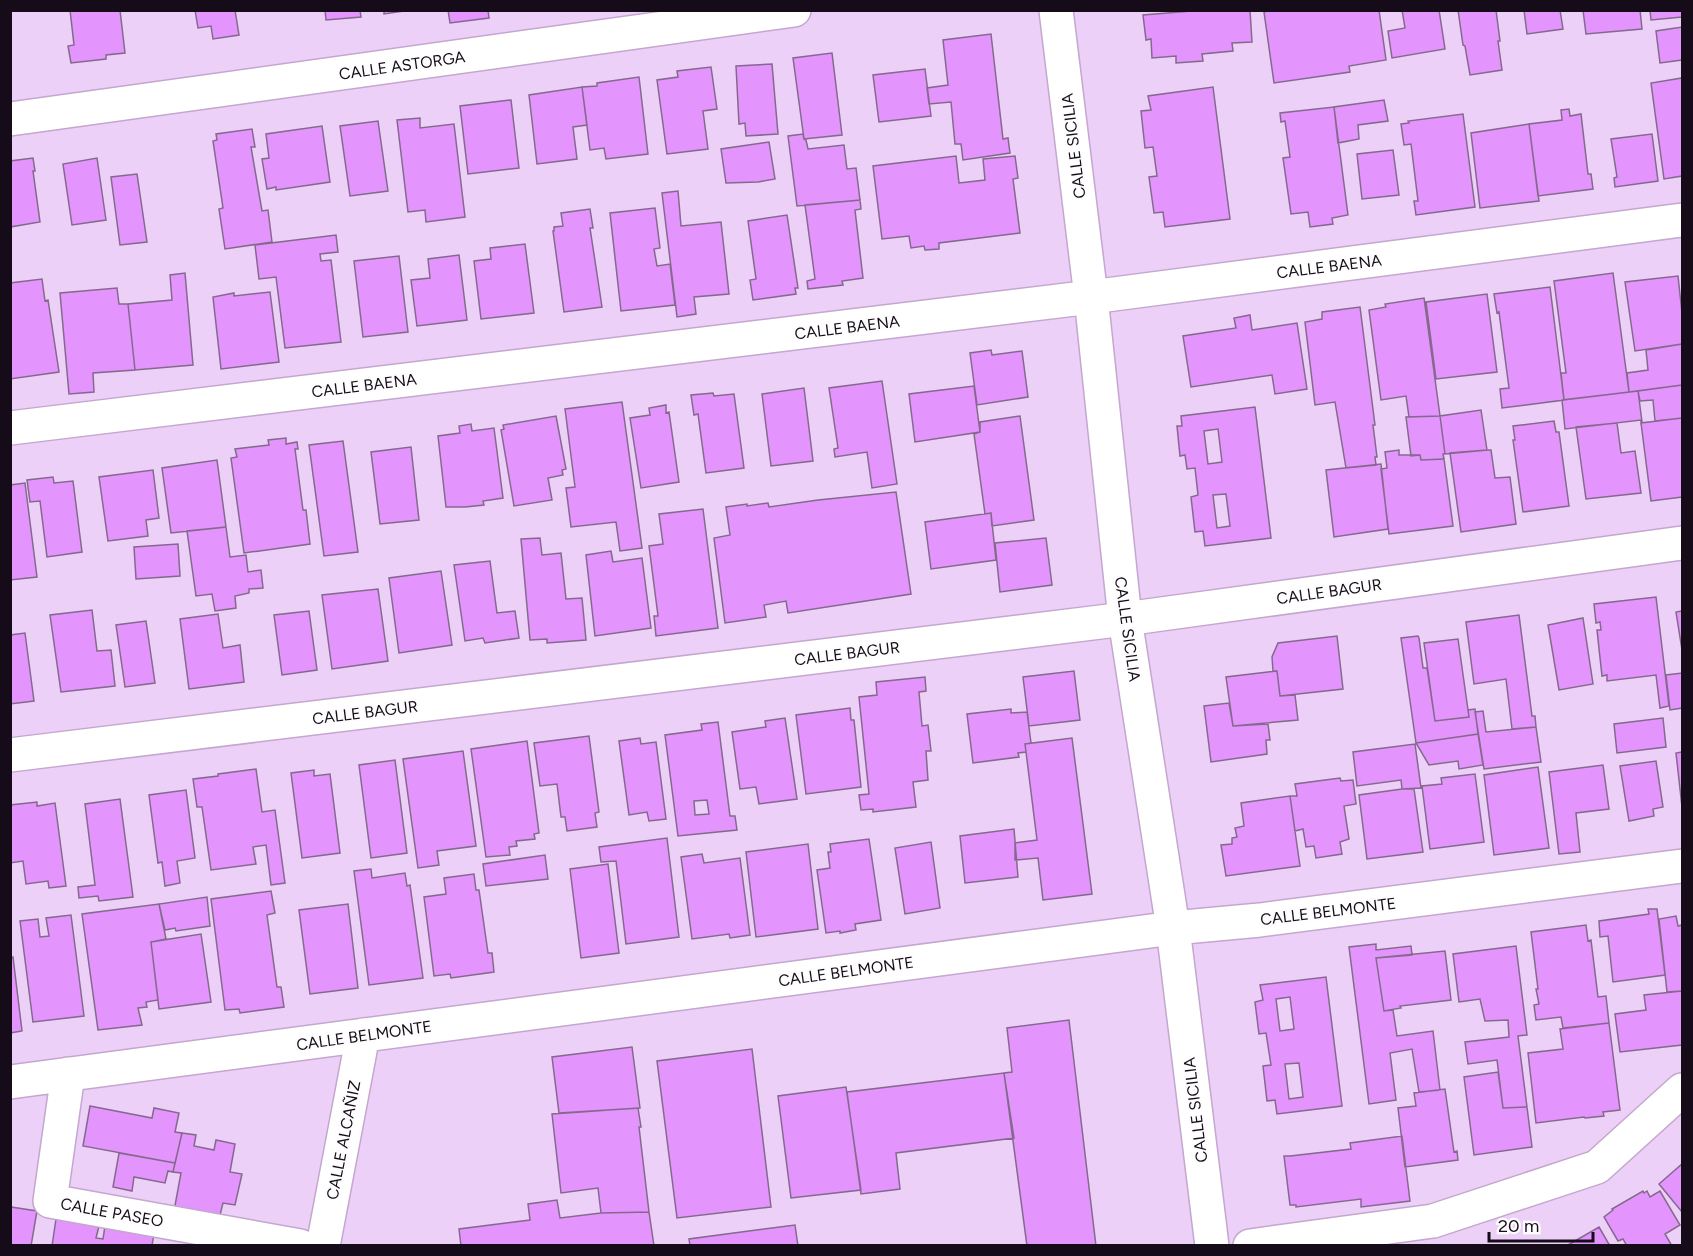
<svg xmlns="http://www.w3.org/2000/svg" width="1693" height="1256" font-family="Figtree,sans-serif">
<rect width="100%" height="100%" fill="#edd0f8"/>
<!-- building -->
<path fill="#e395fd" stroke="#84698d" stroke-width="1.5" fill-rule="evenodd" d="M70,10h50l5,43 -19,2v4l-35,4 -3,-17 6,-1z
M195,10h40l4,25 -26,4 -2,-13 -13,2z
M325,10h35l1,7 -35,3z
M384,10h27l-27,4z
M448,10h40l1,8 -39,5z
M1204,10h46l2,32 -20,1 1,8 -31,3 1,7 -27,2v-7l-24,2 -1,-19 -5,1 -3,-25z
M1272,10h107l7,50 -37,6 1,6 -76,11 -10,-71z
M1402,10h37l6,39 -53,9 -4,-27 17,-3z
M1458,10h38l4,31h-2l4,29 -32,5 -5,-29 -2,-1z
M1524,10h36l3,19 -36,5z
M1583,10h57l2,19 -56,5z
M1650,10h32v7l-31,3z
M1682,27v33l-22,3 -4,-32z
M991,34l12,105 5,-1 2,15 -47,7 -2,-16h-6l-4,-42 -22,2 -2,-16 21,-3 -5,-45z
M832,53l10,82 -38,4 -11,-81z
M772,64l6,70 -32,2 -1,-13 -6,1 -3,-58z
M711,67l6,42 -14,2 5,38 -41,5 -10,-74 21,-3 -1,-6z
M925,69l6,47 -52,6 -6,-47z
M639,77l9,77 -42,5 -2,-11 -14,2 -8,-63 15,-1v-3z
M1682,78v98l-18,3 -13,-96z
M582,87l5,38 -14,2 4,32 -40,5 -8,-69z
M1213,87l17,132 -65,8 -2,-15 -9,1 -5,-36 8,-1 -4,-29 -8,1 -4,-37 10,-1 -3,-14z
M511,100l8,68 -51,6 -8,-68z
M1384,100l4,21 -30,4 1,14 -21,4 -4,-36z
M1334,107l14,108 -16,3 1,6 -23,3 -2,-15 -17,2 -8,-56 7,-1 -5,-36 -4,1 -1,-9z
M1569,109l1,7 11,-2 7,60h3l2,15 -55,7 -9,-72 33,-4 -1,-10z
M1463,114l12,93 -59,8 -2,-14h4l-7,-57 -7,1 -3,-21 8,-1 -1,-2z
M420,118v10l34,-4 11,93 -39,5 -1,-12 -17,2 -11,-92z
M378,121l10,70 -38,5 -10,-70z
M1529,124l10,77 -59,7 -9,-75z
M322,126l8,56 -54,8v-3l-9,2 -5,-30 7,-1 -3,-24z
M252,129l3,18h-4l11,64 6,-1 4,32 -47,7 -6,-40 4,-1 -10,-67 4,-1 -1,-6z
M803,134l1,5 2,1 2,9 36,-4 3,24 9,-1 4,32 -63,6 -9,-70z
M1652,134l6,47 -43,6 -1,-9 3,-1 -6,-38z
M769,142l6,37 -17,3 -32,1 -5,-34z
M1393,150l6,45 -37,4 -5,-45z
M956,156l3,27 26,-3 -2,-21 32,-3 3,22 -5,1 7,54 -81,10v6l-14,1 -1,-4 -13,2 -2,-12 -27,3 -9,-73z
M33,158l2,13h-2l7,51 -30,5v-66z
M97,158l9,62 -34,5 -9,-61z
M137,174l10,68 -27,3 -9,-68z
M678,191l3,35 40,-4 8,72 -35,3 2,17 -19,3 -15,-124z
M860,200l1,9 -6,1 8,68 -21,3 1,4 -35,4 -1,-8 8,-2 -10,-74z
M655,208l5,40 -6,1 3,17 13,-2 5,41 -54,6 -11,-98z
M590,209l3,19h-3l12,79 -38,5 -11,-81h1v-4l9,-1 -2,-13z
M787,215l11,73h-3l1,6 -43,6 -3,-20 6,-1 -8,-58z
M336,235l2,17 -18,2 1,7 10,-1 10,82 -56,6 -9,-71 -17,2 -4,-34z
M525,244l9,69 -53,6 -7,-58 17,-2 -1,-11z
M459,255l8,65 -50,6 -6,-46 19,-2 -2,-19z
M399,256l9,76 -45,5 -9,-76z
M185,273l8,92 -58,5 -7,-66 44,-4 -2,-25z
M1613,273l16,119 -65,8 -3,-27h5l-12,-92z
M1678,276l4,37v31l-47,7 -10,-69z
M42,279l3,22 3,-1 11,72 -49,7v-96z
M1550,287l14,113 -62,8 -2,-19 9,-1 -10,-76 -2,1 -3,-19z
M117,288l2,16h9l7,66 -42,3 1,19 -25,2 -9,-101z
M270,292l9,70 -58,7 -8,-72 21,-4v3z
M1487,294l10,78 -61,7 -10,-77z
M1424,298l16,118 -31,1 -3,-21 -25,4 -12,-90 17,-3 -1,-3z
M1360,307l15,118h-2l4,32h-2l1,8 -30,3 -11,-66 -20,3 -10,-83 17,-3v-7z
M1250,315l2,15 45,-7 10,66 -32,5 -3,-19 -81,12 -8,-51 53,-8 -2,-10z
M1682,344v41l-53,7 -2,-19 21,-3 -2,-20z
M991,350l1,5 30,-4 6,46 -51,8 -7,-52z
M882,381l15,103 -25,4 -5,-36 -32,5 -1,-8 4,-1 -9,-60z
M1682,385v33l-27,3 -2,-21 -13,1 -2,-10z
M974,386l6,46 -65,10 -6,-48z
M804,388l9,73 -42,5 -9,-72z
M1638,391l4,31 -1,1v-3l-76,9 -3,-29z
M713,393l1,3 20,-2 10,74 -38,5 -8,-59 -4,1 -3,-20z
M622,402l20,146 -22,3 -4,-29 -45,5 -5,-39 9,-1 -10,-78z
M666,405v8l3,-1 10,70 -38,6 -11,-70 20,-3 -1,-7z
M1255,407l16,131 -66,8 -2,-15 -8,1 -4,-35 7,-2 -3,-27 -8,1 -2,-14 -5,1 -3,-30h5l-1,-10zM1218,429l4,33 -14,2 -4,-33zM1226,494l4,32 -13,2 -4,-33z
M1481,410l6,40 -42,4 -5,-38z
M556,416l10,53 -4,1 1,5 -15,3 4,22 -38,6 -13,-76 3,-1 -1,-4z
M1020,416l14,104 -42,6 -1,-13 -6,1 -11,-80 6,-2v-10z
M1440,416l5,38h-2l1,5 -23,1 -1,-5 -9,1 -5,-39z
M1682,418v79l-31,4 -10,-78z
M1554,421l2,11h3l10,74 -46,6 -10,-72h2l-2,-14z
M1617,423l4,30 14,-2 6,42 -55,6 -10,-72z
M471,424l1,7 22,-3 9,70 -20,3 1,4 -19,2h-19l-8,-71 22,-3 -1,-7z
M286,438v6l11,-2 1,7h-3l8,61h3l4,34 -66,9 -13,-95 6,-1 -2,-8 34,-4 -1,-5z
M343,441l15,111 -34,4 -15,-111z
M411,447l8,73 -39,4 -9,-72z
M1399,450v5h21l1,5 23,-1 9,67 -64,8 -8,-65 6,-1 -2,-16z
M1487,450h4l4,28 15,-1 6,47 -55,8 -11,-79z
M217,460l9,67 -55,6 -9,-65z
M1381,464l7,65 -54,8 -8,-67z
M153,470l6,48 -13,2 2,16 -40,5 -9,-64z
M53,477l1,6 19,-2 9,71 -35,5 -7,-56 -10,1 -3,-22z
M25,483l12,94 -27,3v-95z
M896,492l15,102 -123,19 -2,-12 -22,4 2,12 -41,6 -11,-85 16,-3 -4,-28 21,-3v2l21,-3 1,4 49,-7z
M703,509l15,119 -62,8 -2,-20h4l-9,-70 14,-2 -4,-30z
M991,513l5,47 -65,9 -6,-47z
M226,527l4,30 16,-2 2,17 13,-2 2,18 -14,1v4l-14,3 1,12 -21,3 -3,-17 -16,2 -9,-65z
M540,538l2,17 19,-2 5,46 16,-1 4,42 -39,3v-4l-17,1 -9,-101z
M1046,538l6,47 -52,7 -5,-49z
M178,544l2,32 -44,3 -2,-32z
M611,551l2,11 29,-4 9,70 -56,8 -9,-81z
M490,561l7,52 18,-2 4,27 -34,5 -2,-5 -18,3 -11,-76z
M441,571l11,74 -53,8 -10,-75z
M378,589l10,72 -56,8 -10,-74z
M1656,597l13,109 -9,2 -4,-33 -49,6v-6l-5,1 -5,-46h4l-1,-8 -4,1 -2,-19z
M92,610l5,41 14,-1 4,36 -54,6 -11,-77z
M309,611l8,59 -35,5 -8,-60z
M1682,611v39l-6,-38z
M218,614l5,34 17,-3 4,37 -55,7 -9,-70z
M1519,615l13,101h3l1,11 -24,2 -6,-50 -32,5 -8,-62z
M1583,618l10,66 -34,6 -11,-65z
M146,621l9,62 -30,4 -9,-62z
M25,633l9,68 -24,3v-69z
M1337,636l6,53 -63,7 -3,-25h-4l-1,-14 6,-14z
M1418,636l1,2 4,30h4l8,53 34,-4 -1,-7 7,-1 3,25 -62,9 -15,-105z
M1458,639l11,78 -34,4 -11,-78z
M1074,671l6,49 -51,6 -6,-49z
M1277,671l3,25 15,-1 3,25 -65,6 -7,-49z
M1682,673v35l-12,2 -4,-35z
M925,677l1,14 -7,1 3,34 6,-1 3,26h-5l2,29 -15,2 3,25 -43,5v-3l-12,1 -2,-15 10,-1 -10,-97 18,-2 -1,-13z
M1229,703l4,23 35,-2 2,16h-4l1,14 -56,8 -7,-56z
M850,708l1,12h3l7,67 -55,7 -10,-79z
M1011,709v4l16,-1 4,31 -6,1 1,8 -8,1 1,4 -46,6 -6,-49z
M1483,711l3,21 50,-5 5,35 -57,7 -9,-57z
M785,718l12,81 -38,5 -3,-17 -16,2 -8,-57 34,-5 -1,-6z
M1663,718l3,29 -49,6 -3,-29z
M718,722l12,94h5l2,14 -59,6 -13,-101 37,-5 -1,-6zM707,800l2,14 -14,1 -1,-14z
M1478,734l5,31 -24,4 -1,-8 -29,4 -13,-22z
M589,736l10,76 -4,1 2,14 -30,4 -2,-14h-4l-4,-33 -17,2 -6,-43z
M640,738l1,6 15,-2 10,77 -17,2 -2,-9 -18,3 -10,-74z
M1072,738l20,156 -49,6 -5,-42 -23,2v-17l22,-3 -12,-96z
M527,741l12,92 -5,1 1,5 -19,2 1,5 -8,1 1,8 -24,2 -15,-108z
M1415,744l6,44 -19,1 -1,-9 -44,6 -4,-34z
M463,751l13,95 -39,5 2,14 -21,3 -15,-109z
M1682,752v55l-6,-54z
M395,760l12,93 -36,5 -12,-93z
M1656,761l7,46 -10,2 1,7 -25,5 -9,-55z
M1603,765l6,44 -33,4 4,39 -21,2 -10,-82z
M1538,767l11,81 -55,7 -10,-80z
M256,769l6,43 13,-2 10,73 -14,2 -5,-40 -13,2 3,17 -45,6 -9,-63h-5l-4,-28 25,-3v-2z
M314,770v6l16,-2 10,79 -38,5 -11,-85z
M1475,774l9,68 -54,7 -8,-63 20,-2 -1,-6z
M1340,778l1,3 12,-1 3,24 -12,2 5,33 -9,3 2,12 -26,4 -2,-12 -8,1 -3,-18 -8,2 -5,-35h7l-2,-12z
M1402,789h12l9,63 -56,7 -8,-64z
M186,790l9,68 -18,3 3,22 -15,3 -3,-24 -4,1 -9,-68z
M1290,796l10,70 -74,10 -5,-31 11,-1v-6l5,-1 -2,-9 9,-2 -3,-23z
M120,799l13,98 -34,4 -1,-5 -19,2 -1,-11 17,-2 -10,-81z
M37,802v4l18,-3 11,83 -17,2 -1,-7 -22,3 -3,-23 -13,2v-58z
M1014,829l4,48 -53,6 -5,-47z
M667,838l12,99 -53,7 -10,-83 -15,1 -2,-15z
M869,839l12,81 -26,4 1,6 -16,3v-2l-14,2 -9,-63 13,-2 -2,-16h3l-1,-8z
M931,842l9,66 -35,6 -10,-66z
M808,844l10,85 -62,8 -10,-85z
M702,854l2,9 36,-5 10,77 -20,3 -1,-4 -37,5 -11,-82z
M545,855l3,24 -62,7 -3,-22z
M608,864l11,89 -38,5 -11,-89z
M371,869l1,9 33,-5 2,13 3,-1 13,93 -54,7 -15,-114z
M474,874l2,16h3l9,63h4l2,19 -43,6 -1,-4 -16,2 -10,-79 22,-3 -2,-16z
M271,891l4,22 -8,2 10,72h4l3,20 -44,6 -1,-4 -14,1 -14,-111z
M207,897l3,29 -34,5 -1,-3 -10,2 -6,-26z
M159,904l7,35 -15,3 7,58 -12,2 1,5 -9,1 4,17 -44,5 -16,-116z
M348,904l10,84 -48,6 -11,-84z
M1648,909h9l8,66 -52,7 -5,-46 -8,1 -1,-16 50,-7z
M71,915l13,101 -51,6 -13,-101 18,-2 2,18 9,-1 -3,-18z
M1676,916l2,10 4,-1v66l-15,1 -8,-73z
M1586,925l2,16 3,-1 7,57 8,-1 3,27 -46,5 -2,-11 -25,3 -2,-15 5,-1 -3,-15h2l-7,-57z
M201,934l10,68 -52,7 -8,-67z
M1376,944v6l35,-4 1,9 -36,3 8,53 9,-1 4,26 36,-5 7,59 -21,2 -7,-43 -22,4 6,47 -27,4 -20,-157z
M1516,946l11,89 -9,1 9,71 -24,1 -6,-48 -29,4 -3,-22 44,-5 -1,-17 -23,1 -5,-22 -21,3 -6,-48z
M1445,951l6,49 -51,6 1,2 -17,3 -8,-53z
M13,957l9,74 -12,2v-75z
M1326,977l16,129 -65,8 -2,-14 -8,1 -4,-35 8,-1 -5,-32 -7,1 -4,-32 8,-2 -3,-15zM1290,997l4,32 -14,2 -4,-32zM1299,1063l4,34 -14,2 -4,-35z
M1682,991v54l-62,7 -5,-38 31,-4 -2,-15z
M1069,1020l27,226h-69l-23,-173 8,-1 -5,-44z
M1609,1023l11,87 -17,2 1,4 -19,2 -1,-1 -48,6 -8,-70 35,-4 -3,-20z
M632,1047l8,61 -81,5 -7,-56z
M752,1049l19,158 -94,11 -20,-157z
M1498,1072l5,36 24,-1 5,40 -58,8 -10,-78z
M1004,1073l10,65 -118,15 4,36 -39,5 -14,-102z
M846,1087l15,103 -70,8 -13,-102z
M1445,1089l9,63 3,-1 1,9 -53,7 -7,-59 18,-2 -2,-13z
M90,1106l62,12 2,-10 25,5 -4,19 7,1 -7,30 -92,-17z
M638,1108l3,19h-2l10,85 -48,1 -3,-25 -37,5 -9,-79z
M182,1133l14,2 -2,11 20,4 2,-10 19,4 -5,28 12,2 -7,31 -12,-2 -4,16 -45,-8 7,-38 -8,-1z
M1402,1136l8,65 -49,6v-8l-65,8v-2h-6l-6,-49h6l61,-7 -1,-6z
M119,1153l56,10 -2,9 -5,-1 -3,12 -31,-6 -2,14 -19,-4z
M1682,1164v48l-23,-28z
M1643,1191l1,2 3,-2 3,6 10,-6 20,34 -15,9 7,12h-45l-4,-7 -5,2 -14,-24 9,-7 -1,-1z
M557,1200l3,18 41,-5 48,-1 5,34h-193l-2,-17 71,-9 -2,-16z
M11,1207l26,4 -6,35h-21z
M56,1219l43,7 -3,12 7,1 3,-20 49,7 -3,20h-100z
M795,1225l3,21h-108l-1,-7z
M1599,1227l11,19h-42v-1z"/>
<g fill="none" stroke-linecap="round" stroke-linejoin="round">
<defs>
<path id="minor" d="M1056,10l35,287 34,322 48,309 39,318
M10,119l784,-109
M10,428l1081,-131 591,-77
M10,755l1115,-136 557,-76
M68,1074l-18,127 250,45
M10,1082l1163,-154 87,-8 422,-54
M323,1246l40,-211
M1250,1246l183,-25 164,-54 85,-77"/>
</defs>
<!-- minor casing -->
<use href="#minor" stroke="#c4a7ce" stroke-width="36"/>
<!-- minor -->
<use href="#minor" stroke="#fff" stroke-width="33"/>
</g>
<g text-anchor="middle" stroke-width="4.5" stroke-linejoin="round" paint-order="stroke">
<!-- street labels -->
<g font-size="16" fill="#160c19" stroke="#fdfdfd">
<text transform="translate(402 65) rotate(-8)" y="6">CALLE ASTORGA</text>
<text transform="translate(1073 146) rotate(-97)" y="6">CALLE SICILIA</text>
<text transform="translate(1329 266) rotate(-7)" y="6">CALLE BAENA</text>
<text transform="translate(847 327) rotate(-7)" y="6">CALLE BAENA</text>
<text transform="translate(364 385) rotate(-7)" y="6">CALLE BAENA</text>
<text transform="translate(1329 591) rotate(-8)" y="6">CALLE BAGUR</text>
<text transform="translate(1128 629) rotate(82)" y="6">CALLE SICILIA</text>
<text transform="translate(847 653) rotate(-7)" y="6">CALLE BAGUR</text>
<text transform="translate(365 712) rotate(-7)" y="6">CALLE BAGUR</text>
<text transform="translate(1328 911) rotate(-7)" y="6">CALLE BELMONTE</text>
<text transform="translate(846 971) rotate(-8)" y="6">CALLE BELMONTE</text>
<text transform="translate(364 1035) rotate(-8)" y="6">CALLE BELMONTE</text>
<text transform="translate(1195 1110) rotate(-97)" y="6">CALLE SICILIA</text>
<text transform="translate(343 1140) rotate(-79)" y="6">CALLE ALCAÑIZ</text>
<text transform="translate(112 1212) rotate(10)" y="6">CALLE PASEO</text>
</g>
</g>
<!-- border -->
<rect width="1693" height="1256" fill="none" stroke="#160c19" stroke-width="24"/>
<!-- scale -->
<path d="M1489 1232v9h104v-9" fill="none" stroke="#160c19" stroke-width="3"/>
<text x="1498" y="1232" font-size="18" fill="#160c19" stroke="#fdfdfd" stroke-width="4.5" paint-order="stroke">20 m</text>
</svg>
